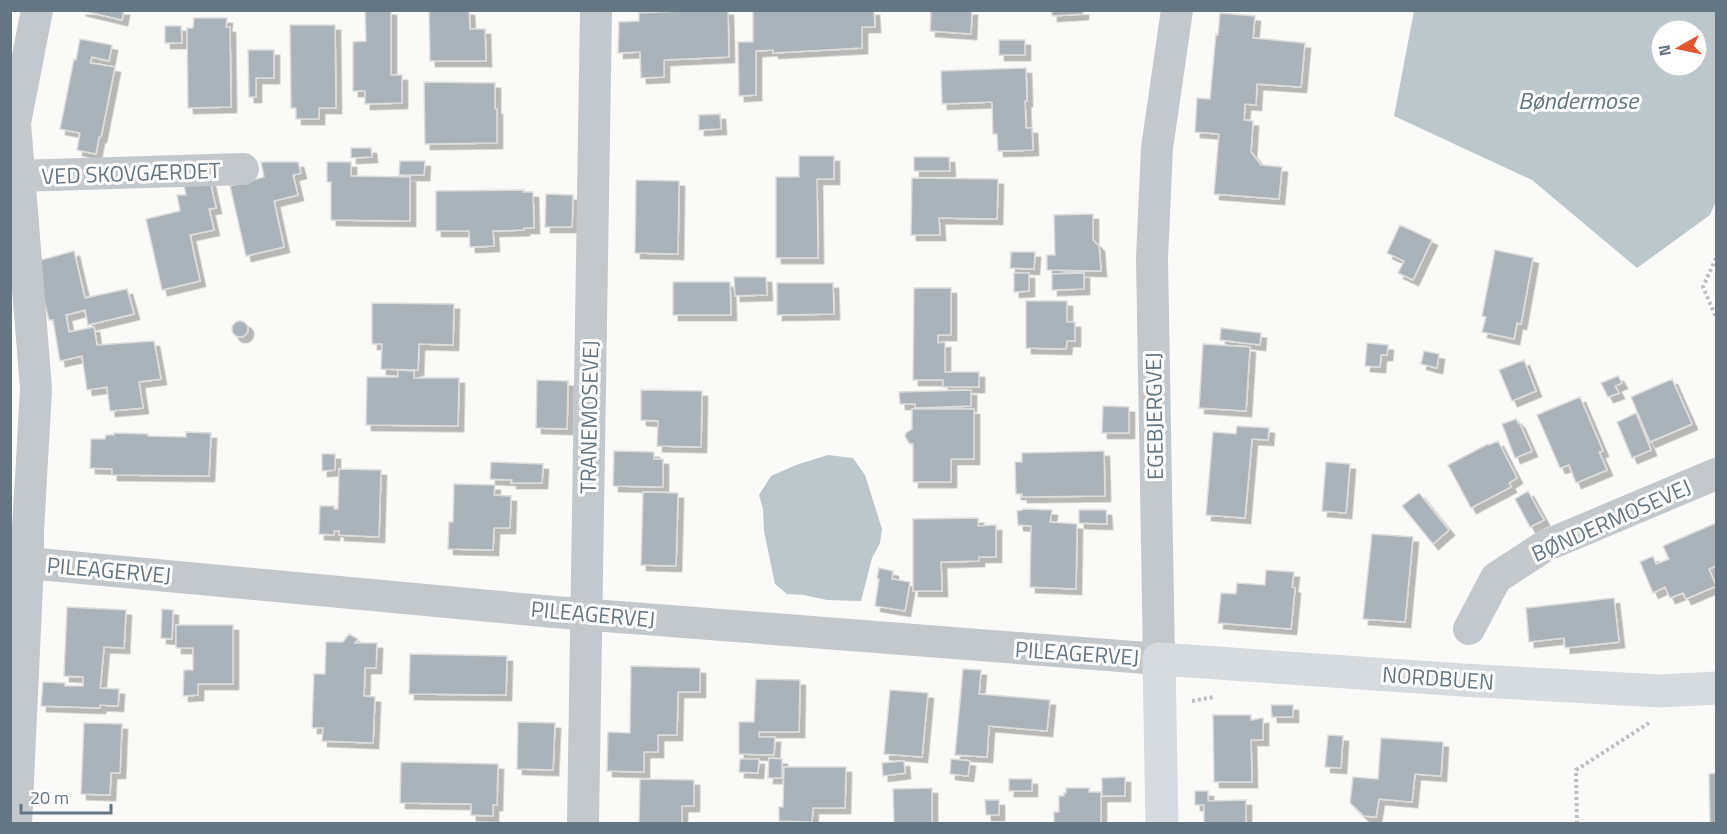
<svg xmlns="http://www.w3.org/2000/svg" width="1727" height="834" font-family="'Titillium Web',sans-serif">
<defs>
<filter id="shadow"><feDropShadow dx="5.5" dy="5.5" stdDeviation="0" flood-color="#0004"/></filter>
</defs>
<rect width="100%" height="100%" fill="#fafaf8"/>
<!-- water -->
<path fill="#bbc7cb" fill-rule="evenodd" d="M1414,11h302v190l-6,14 -73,53 -105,-88 -138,-64zM1661,30h36v36h-36z
M828,455l25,3 12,17 17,54 -2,14 -8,15 -11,43 -34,-1 -23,-5 -17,-1 -12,-10 -11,-53 -1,-22 -4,-14 12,-19 25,-11z"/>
<!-- building -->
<path fill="#aab3b9" stroke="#dcdcda" stroke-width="1.5" filter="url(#shadow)" d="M80,10h44l-2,10z
M365,10h26v65h11v28l-37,1v-13h-12v-49l13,-1z
M429,10h40l1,19h15l1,32h-56z
M704,10h24l1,47 -65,3v17l-23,1 -1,-26 -22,1 1,-31 20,-1v-8z
M753,10h121l1,17h-13v21l-89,5v-3l-17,1v44l-17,1 -1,-54h15z
M931,10h41l-1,24 -41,-3z
M1052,10h31v4l-31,2z
M1220,13l35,3 -2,22 52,5 -4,44 -44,-3 -1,21 -11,-1 -1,16 9,1 -2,31 10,13 21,2 -3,32 -65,-5 5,-60 -24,-2 2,-34 13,1 6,-65 2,1z
M194,18h33l-1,9h4l1,80 -43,1 -1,-80h6z
M290,25h45l1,83h-17v11h-23v-11h-5z
M165,26h16l1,17h-17z
M80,39l32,6 -3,16 -17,-4 -2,6 25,4 -14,70h-2l-3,17 -19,-4 3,-17 -20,-4 14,-70 2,1z
M999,40h26v15h-26z
M248,50h26v28h-18v19h-7z
M1026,68l1,33h-2l1,27h6l1,22 -35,1 -1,-17h-4l-1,-32 -50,2 -1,-33z
M424,82l71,1v26h2v34l-72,1z
M720,114l1,15 -22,1v-15z
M351,148h20l1,9 -21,1z
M799,156h35v23h-17l1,79h-42v-81h23z
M914,157h35l1,14h-36z
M400,161h25l-1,14h-25z
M261,162h37l3,11 -8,2 5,20 -24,6 10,46 -38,9 -16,-70 34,-9z
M327,162h24v14l59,1v44l-79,-1v-38h-4z
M912,178l86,1 -1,40 -58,-1 1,17h-29z
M636,180l43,1 -1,73 -43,-1z
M183,181h27l6,27 -7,1 5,21 -24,5 10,46 -38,9 -16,-71 34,-8 -3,-16h9z
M524,190l-1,2h10l1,36h-10v2l-31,1 1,15 -24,1 -1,-16h-33v-40z
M546,194l27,1 -1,32h-27z
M1093,214v26l6,6 2,25 -54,-1v-15h8l-1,-40z
M1400,225l32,15 -19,40 -15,-7 6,-12 -17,-8z
M1495,250l38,8 -12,66 -4,-1 -3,16 -32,-7 4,-15 -4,-1z
M74,251l11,47 42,-9 7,25 -46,11 -3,-15 -19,5 3,17 25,-5 3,18 57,-4 7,38 -22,3 4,26 -33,3 -3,-24 -20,3 -5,-34 -22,5 -7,-41h-4l-15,-58z
M1011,252h24l-1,17 -24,-1z
M1014,273h15v18l-15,1z
M1084,273v16l-32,1v-16z
M734,277h32l1,18 -32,1z
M673,282h57l1,33h-58z
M777,283h56l1,31 -57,1z
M914,288h37v47h-13v8l7,-1v30h34v15h-36v-7h-30z
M1026,301h41v21h8v19h-8l-1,8 -40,-1z
M372,303l82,1 -1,41 -34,-1 -1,26 -37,-1 1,-25h-10z
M232 329a8 8 0 1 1 16 0a8 8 0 1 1-16 0Z
M1221,328l40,5 -1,12 -40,-5z
M1367,343l21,2 -1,10h-6l-1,12 -15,-1z
M1203,344l47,3 -4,64 -47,-3z
M1424,351l15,3 -2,14 -16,-4z
M1524,360l12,31 -24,10 -13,-31z
M398,370l16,1v7h45l-1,48 -92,-1 1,-48h31z
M1618,376l4,7 -7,3 4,7 -11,4 -7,-14z
M1672,379l20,45 -42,18 -19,-45z
M537,380l31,1 -1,48 -31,-1z
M641,390l61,1 -1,56 -44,-1 1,-25 -17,-1z
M971,390v16l-56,2v-4h-15l-1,-12z
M1580,397l23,54 -4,1 8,18 -31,13 -7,-18 -9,3 -23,-53z
M1103,406l26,1v26h-27z
M912,409h62v50h-23v23h-38v-38l-4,-1 -4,-7 1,-3 6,-4z
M1636,413l15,37 -19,8 -15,-36z
M1516,419l2,4 1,-1 13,29 -17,7 -13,-34z
M1237,426l32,2 -1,12 -16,-1 -7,79 -39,-3 7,-83 23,2z
M186,432l25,1 -2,43 -97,-1v-6l-22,-1 1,-29h14l1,-4h8v-2l34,1v2l38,1z
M1498,441l19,37 -8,5 2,4 -40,21 -23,-43 40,-21 1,1z
M614,451l40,1v7h9v28l-50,-1z
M1104,451l1,45 -83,1v-3h-6l-1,-32h7v-9z
M322,454h13v16l-13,1z
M491,462l52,2 -1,19h-31l1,-3 -22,-1z
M1326,462l24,2 -4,49 -24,-2z
M339,469l42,1 -2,67 -40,-2v-4h-5v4l-15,-1 1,-28h14v3h4z
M454,484l41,1 -1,10 17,1 -1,32h-16l-1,22 -45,-1 1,-27h4z
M1528,491l16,29 -14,7 -15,-28z
M643,492l35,1 -2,73 -35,-1z
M1419,493l30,37 -16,14 -31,-38z
M1023,509l29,1 -2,12 27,2 -1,65 -46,-2 1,-61 -13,-1 -1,-14 5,-1z
M1079,510h27l1,14 -28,-1z
M978,518v8l18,-1v32h-17v4l-38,1 1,29h-29v-72z
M1716,523v43l-7,3 7,17 -30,13 -3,-6 -13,5 -5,-11 -12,6 -13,-31 13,-6 3,8 13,-5 -6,-13z
M1372,534l41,3 -8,85 -42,-3z
M879,568l14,3 -1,8 18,3 -5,29 -30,-5 4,-27 -2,-1z
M1266,570l28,2 -2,15 3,1 -4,41 -73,-6 3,-30 15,1 1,-11 28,2z
M1614,598l5,44 -54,6 -1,-10 -35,4 -3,-34z
M67,607l59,3 -2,38 -20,-1 -3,32 -1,9 19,1 -1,17 -18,-1v3l-59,-2 2,-24 22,1v3h18v-9l-19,-1z
M162,609l11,1 -1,29 -11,-1z
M176,625h57v59h-35v11l-15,1 1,-26h9v-22h-17z
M349,634l9,5 -3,4h22l-1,25h-11l-1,28 11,1 -2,46 -51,-2 1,-13h-11l2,-54h11l1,-32h17z
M410,654l97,2 -1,39 -97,-1z
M631,666l69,2v24h-22l-1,43h-19v17h-14v20l-37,-1 1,-39 22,1z
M963,669l18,1 -2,24 71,6 -3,31 -58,-5 -2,31 -32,-2z
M756,679l44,1 -1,52h-40v5h16l-1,18 -35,-1v-32h15z
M890,690l38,3 -6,64 -38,-3z
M1271,705h22v12h-21z
M1213,715h38v5l12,-2v22h-12l1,42h-38z
M518,722l37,1 -2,47 -36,-1z
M84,723l38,1 -2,49h-9l-1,22 -29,-1z
M1328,735l15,1 -2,32 -16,-1z
M1381,738l62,4 -2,34 -26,-2 -3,28 -33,-3 -3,18 -12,-1 -14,-13 3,-26 25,2z
M769,758l13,1v19h-14z
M740,759h19l-1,14 -19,-1z
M951,759l19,2 -2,15 -18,-2z
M904,761l1,12 -22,3 -1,-13z
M401,762l97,2 -1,41h-4v11l-22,-1v-11l-71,-1z
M784,767h62l-1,41h-32l-1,14 -33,-1v-14h4z
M1716,773v51h-6l-1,-50z
M1125,777v19h-23v-18z
M640,779l54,1v26h-12v18h-43z
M1009,779h23v12h-23z
M932,788v36h-38l-1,-35z
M1066,788h23v4h12v32h-47v-12h5v-16h5v-3h2z
M1195,791h13v10l38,-1v24h-42v-19h-9z
M985,800h14v15h-13z"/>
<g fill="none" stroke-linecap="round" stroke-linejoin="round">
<!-- path -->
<path stroke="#bbbfc2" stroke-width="4" stroke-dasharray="3 3" stroke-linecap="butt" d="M1716,258l-13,29 13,30
M1192,701l22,-4
M1577,824l-1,-54 73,-47"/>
<!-- street -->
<path stroke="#c3c8cc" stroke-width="32" d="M18,176l225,-7
M28,563l526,49 605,47 -7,-401 5,-110 20,-138
M1469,629l27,-51 49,-32 171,-72
M16,824l12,-261v-32l8,-142 -21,-266 22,-113
M583,824l13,-814"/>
<!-- secondary -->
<path stroke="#d6dbdf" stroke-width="33" d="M1162,824l-3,-165 303,21 198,11 56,-3"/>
</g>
<g text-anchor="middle" stroke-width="6" stroke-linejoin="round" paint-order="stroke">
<!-- street labels -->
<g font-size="22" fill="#657683" stroke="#fff">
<text transform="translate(131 173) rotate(-2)" y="8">VED SKOVGÆRDET</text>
<text transform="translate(1154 416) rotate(-91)" y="8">EGEBJERGVEJ</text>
<text transform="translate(589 417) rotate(-89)" y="8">TRANEMOSEVEJ</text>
<text transform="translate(1611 520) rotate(-24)" y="8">BØNDERMOSEVEJ</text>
<text transform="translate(109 570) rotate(5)" y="8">PILEAGERVEJ</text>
<text transform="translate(593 614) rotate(5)" y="8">PILEAGERVEJ</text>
<text transform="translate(1077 653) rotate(4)" y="8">PILEAGERVEJ</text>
<text transform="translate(1438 678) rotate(4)" y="8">NORDBUEN</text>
</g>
<!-- water labels -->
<g font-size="24" font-style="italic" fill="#60757c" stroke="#fff">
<text x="1578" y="109">Bøndermose</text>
</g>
</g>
<!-- border -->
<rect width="1727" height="834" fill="none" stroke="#657683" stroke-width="24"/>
<!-- north arrow -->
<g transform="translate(1679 48) rotate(261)"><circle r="28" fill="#ffffff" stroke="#c1c8cd" stroke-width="1.5"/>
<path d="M0-4.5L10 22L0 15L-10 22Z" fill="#e4572e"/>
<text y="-9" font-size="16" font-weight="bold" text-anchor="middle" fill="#657683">N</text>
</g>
<!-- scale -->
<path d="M21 804v9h90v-9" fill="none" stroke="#657683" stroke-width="3"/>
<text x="30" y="804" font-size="18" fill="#657683" stroke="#ffffff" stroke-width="4.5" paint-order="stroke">20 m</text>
</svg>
